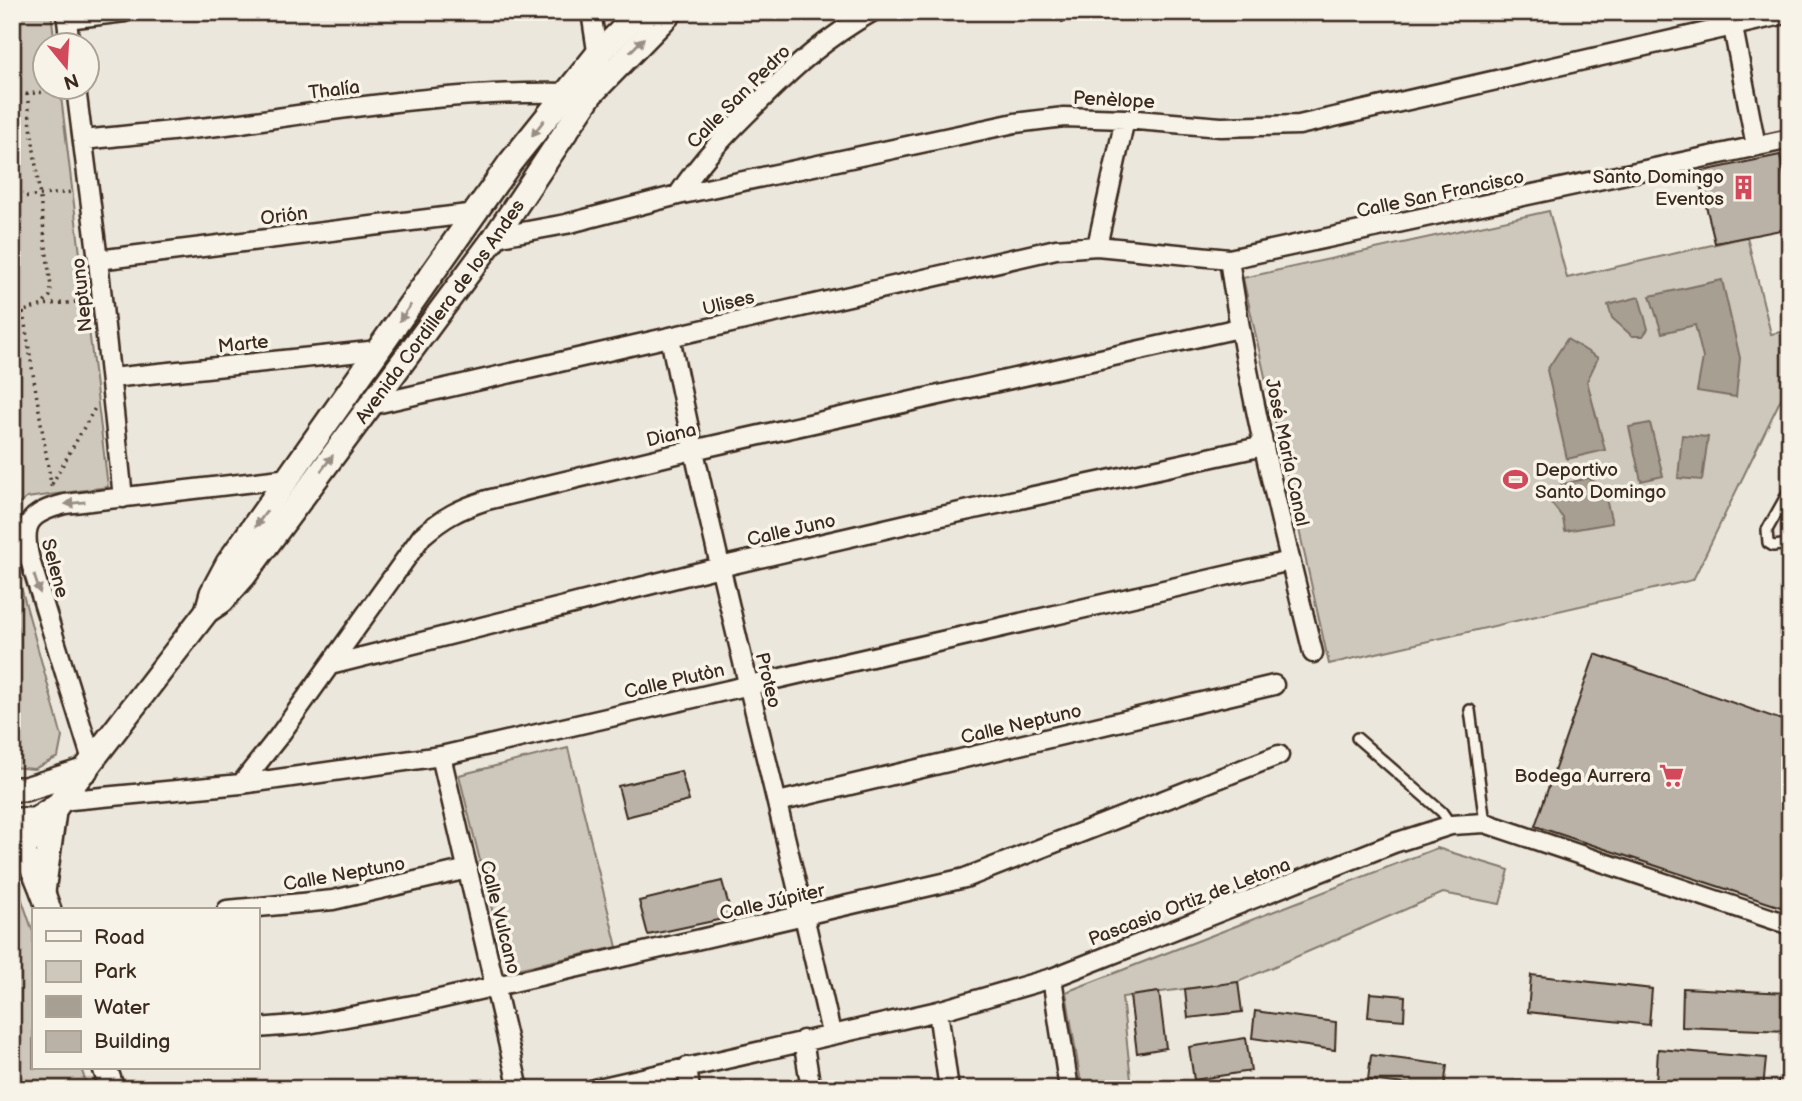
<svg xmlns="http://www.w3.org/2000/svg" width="1802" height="1101" font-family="'Balsamiq Sans',sans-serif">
<rect width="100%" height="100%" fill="#ece7dc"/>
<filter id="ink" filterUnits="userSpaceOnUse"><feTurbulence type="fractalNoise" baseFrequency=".0143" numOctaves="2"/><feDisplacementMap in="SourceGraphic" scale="14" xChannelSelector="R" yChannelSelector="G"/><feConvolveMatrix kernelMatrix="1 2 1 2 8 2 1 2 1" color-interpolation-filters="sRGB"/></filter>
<g filter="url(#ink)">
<!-- green -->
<path fill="#cec8bc" stroke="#84796d" stroke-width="2" d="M12,12h39l4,33 -9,1v42h14l48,399 -81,11 -15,11z
M1549,211l18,67 180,-41 24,97 19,-4v50l-97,200 -364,84 -86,-386z
M12,554l50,183 -4,20 -24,12 -22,-2z
M568,748l49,199 -110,24 -48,-196z
M1437,848l72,22 -9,34 -57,-11 -205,89 -116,15 10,92h-50l-16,-97z
M14,877l19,55v136h48l7,21h-76v-208z"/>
<!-- water -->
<path fill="#a89f93" stroke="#7c7064" stroke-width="2" d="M1722,280l18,78 -4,39 -39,-6 6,-33 -8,-33 -33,8 -12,-37z
M1639,297l9,32 -5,7h-11l-20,-18 -4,-13z
M1567,339l31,19 -11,23 18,69 -38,9 -20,-89z
M1650,423l13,53 -22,5 -12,-54z
M1682,435l26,2 -6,43 -24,-2z
M1588,478l15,9 9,36 -47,8 -2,-13 -15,-19 12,-14z"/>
<!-- building -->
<path fill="#bab2a7" stroke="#3b2a1e" stroke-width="2" d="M1059,12h28l-25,10z
M1780,155l10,47v26l-75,15 -17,-71z
M1595,654l195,69v187l-255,-84z
M681,771l8,30 -63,16 -8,-31z
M722,881l10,36 -84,18 -9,-34z
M1531,975l121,14 -3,36 -121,-13z
M1238,982l4,30 -54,6 -3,-29z
M1683,988l107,5v38l-108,-4z
M1159,992l7,56 -29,5 -7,-57z
M1370,993l35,3 -1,24 -36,-3z
M1255,1011l81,11 -1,28 -83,-12z
M1246,1038l5,33 -57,9 -5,-33z
M1658,1049l108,9 -3,31h-64l-43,-4z
M1371,1055l76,10 -3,23 -76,-8z"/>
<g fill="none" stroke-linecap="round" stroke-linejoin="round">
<defs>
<path id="service" d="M1790,489l-23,41 1,13 5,3 17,-2
M1470,710l15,113
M1357,738l85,74 9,13"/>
<path id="minor" d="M66,12l4,34
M591,12l8,52
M1730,12l26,134
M67,19l58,-7
M76,88l22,172 25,238
M83,140c53,-6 106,-10 159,-17 109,-16 221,-33 332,-30
M678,195c23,-35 51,-64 81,-93 37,-37 67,-64 113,-90
M495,237l71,-13 112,-29 337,-72 49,-6 61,2 96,8 78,-2 491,-112
M1097,246l28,-127
M1229,259c19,133 52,264 84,394
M98,260l378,-47
M670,337c47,234 109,464 161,696
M111,378l268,-28
M371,405l685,-156 41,-3 132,13 561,-120
M330,665l390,-98 208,-48 336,-73
M441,756l78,333
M92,760l-62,-200c-9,-36 -2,-47 35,-56l225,-26
M241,784l38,-48 143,-200c22,-19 37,-27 65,-36l206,-50 546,-122
M60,801l181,-17 200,-28 849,-195
M778,802l496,-117
M227,910l106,-10 135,-31
M1052,978l17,111
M938,1011l11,78
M257,1028l51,-4 110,-20 547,-126 314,-123
M803,1040l8,49
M687,1067l3,22
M594,1089l344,-78 114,-33 342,-135 57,-18 34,-2 305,102
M1786,1089l4,-7"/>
<g id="tertiary">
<path d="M207,611l5,-18 16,-30 282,-400 86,-107 44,-44"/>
<path d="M12,789h13l61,-19"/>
<path d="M12,820h23l17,-11"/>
<path d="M12,838c19,21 28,46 37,72"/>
<path id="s1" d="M23,850l184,-239 15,-10 22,-25 251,-339 96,-143 80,-82"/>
<path d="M43,892l11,-80"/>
<path d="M105,1068l7,21"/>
</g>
</defs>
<!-- service casing -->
<use href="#service" stroke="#3b2a1e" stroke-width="14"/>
<!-- minor casing -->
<use href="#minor" stroke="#3b2a1e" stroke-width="23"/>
<!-- tertiary casing -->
<use href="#tertiary" stroke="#3b2a1e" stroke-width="28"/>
<!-- path -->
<path stroke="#3b2a1e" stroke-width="3.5" stroke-dasharray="2 5" stroke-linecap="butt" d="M27,94l24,193 -1,9 -8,9
M12,96l47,-6
M12,198l61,-6
M12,311c11,3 18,-3 28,-5 16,-5 28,0 47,-7
M23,312l29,178
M52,484l43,-76"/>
<!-- service -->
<use href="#service" stroke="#f7f3e8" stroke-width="9"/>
<!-- minor -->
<use href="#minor" stroke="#f7f3e8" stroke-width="18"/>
<!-- tertiary -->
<use href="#tertiary" stroke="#f7f3e8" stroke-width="23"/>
</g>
<!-- one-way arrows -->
<defs><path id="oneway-solid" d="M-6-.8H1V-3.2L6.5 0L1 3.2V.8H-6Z" transform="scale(1.75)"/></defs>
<g fill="#998e83">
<use href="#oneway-solid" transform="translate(637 45) rotate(-45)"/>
<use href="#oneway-solid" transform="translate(538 128) rotate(128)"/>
<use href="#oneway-solid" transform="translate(405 313) rotate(125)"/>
<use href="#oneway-solid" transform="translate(327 463) rotate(-53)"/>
<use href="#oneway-solid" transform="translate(75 503) rotate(174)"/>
<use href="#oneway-solid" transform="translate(261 519) rotate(126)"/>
<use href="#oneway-solid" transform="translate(37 584) rotate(72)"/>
</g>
</g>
<!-- icons -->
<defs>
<symbol id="building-bare" viewBox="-9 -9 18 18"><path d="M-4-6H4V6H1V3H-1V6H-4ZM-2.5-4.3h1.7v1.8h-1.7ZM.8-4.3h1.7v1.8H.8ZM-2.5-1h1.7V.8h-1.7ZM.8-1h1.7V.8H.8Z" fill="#d1495b" stroke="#f7f3e8" stroke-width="2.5" paint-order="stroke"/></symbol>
<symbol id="stadium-bare" viewBox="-9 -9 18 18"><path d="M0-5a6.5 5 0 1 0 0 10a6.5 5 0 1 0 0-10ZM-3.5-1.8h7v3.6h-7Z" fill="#d1495b" stroke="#f7f3e8" stroke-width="2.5" paint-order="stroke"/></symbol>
<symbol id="supermarket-bare" viewBox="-9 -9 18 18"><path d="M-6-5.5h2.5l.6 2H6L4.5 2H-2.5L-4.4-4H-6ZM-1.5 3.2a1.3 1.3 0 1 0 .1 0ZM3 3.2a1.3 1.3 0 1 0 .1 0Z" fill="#d1495b" stroke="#f7f3e8" stroke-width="2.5" paint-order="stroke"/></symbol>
</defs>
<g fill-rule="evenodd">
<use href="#building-bare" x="1726" y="170" width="35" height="35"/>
<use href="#stadium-bare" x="1498" y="462" width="35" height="35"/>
<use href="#supermarket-bare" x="1654" y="758" width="35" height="35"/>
</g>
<g text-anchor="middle" stroke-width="7" stroke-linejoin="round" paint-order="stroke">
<!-- street labels -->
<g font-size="19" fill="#3b2a1e" stroke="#f7f3e8">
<text transform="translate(334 89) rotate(-7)" y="7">Thalía</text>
<text transform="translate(738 96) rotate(-45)" y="7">Calle San Pedro</text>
<text transform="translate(1114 99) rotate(3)" y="7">Penèlope</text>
<text transform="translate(1440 193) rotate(-12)" y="7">Calle San Francisco</text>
<text transform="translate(284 215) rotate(-7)" y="7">Orión</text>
<text transform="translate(81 295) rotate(-96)" y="7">Neptuno</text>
<text transform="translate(728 302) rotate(-14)" y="7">Ulises</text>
<text dy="7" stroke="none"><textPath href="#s1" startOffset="682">Avenida Cordillera de los Andes</textPath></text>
<text transform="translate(243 343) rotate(-6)" y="7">Marte</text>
<text transform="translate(671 434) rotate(-13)" y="7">Diana</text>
<text transform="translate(1288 452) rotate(78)" y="7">José María Canal</text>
<text transform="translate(791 529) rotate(-13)" y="7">Calle Juno</text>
<text transform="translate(56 568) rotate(75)" y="7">Selene</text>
<text transform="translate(674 680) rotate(-13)" y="7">Calle Plutòn</text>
<text transform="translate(769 680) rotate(76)" y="7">Proteo</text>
<text transform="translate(1021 723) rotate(-13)" y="7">Calle Neptuno</text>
<text transform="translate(344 873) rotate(-10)" y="7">Calle Neptuno</text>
<text transform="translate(772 901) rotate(-13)" y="7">Calle Júpiter</text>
<text transform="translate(1189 901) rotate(-21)" y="7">Pascasio Ortiz de Letona</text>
<text transform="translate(501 917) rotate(76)" y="7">Calle Vulcano</text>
</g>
<!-- poi labels -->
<g font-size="19" fill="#3b2a1e" stroke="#f7f3e8" text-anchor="end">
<text x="1724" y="183">Santo Domingo<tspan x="1724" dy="22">Eventos</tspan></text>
<text x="1535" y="476" text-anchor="start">Deportivo<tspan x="1535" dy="22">Santo Domingo</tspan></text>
<text x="1651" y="782">Bodega Aurrera</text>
</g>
</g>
<!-- margin -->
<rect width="1802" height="1101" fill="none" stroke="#f7f3e8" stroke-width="42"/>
<rect x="21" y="21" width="1760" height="1059" fill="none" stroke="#3b2a1e" stroke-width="2.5" filter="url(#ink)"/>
<!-- legend -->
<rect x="32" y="908" width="228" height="161" fill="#f7f3e8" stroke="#aca397" stroke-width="2"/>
<rect x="46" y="931" width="35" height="10" fill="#f7f3e8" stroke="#aca397" stroke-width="2"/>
<text x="94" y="944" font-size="21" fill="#3b2a1e">Road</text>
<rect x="46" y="961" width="35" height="21" fill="#cec8bc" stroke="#aca397" stroke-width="2"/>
<text x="94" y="978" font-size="21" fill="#3b2a1e">Park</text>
<rect x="46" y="996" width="35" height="21" fill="#a89f93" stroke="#aca397" stroke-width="2"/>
<text x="94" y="1014" font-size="21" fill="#3b2a1e">Water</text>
<rect x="46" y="1031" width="35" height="21" fill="#bab2a7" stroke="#aca397" stroke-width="2"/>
<text x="94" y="1048" font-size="21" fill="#3b2a1e">Building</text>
<!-- north arrow -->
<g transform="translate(66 66) rotate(162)"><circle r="33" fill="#f7f3e8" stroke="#aca397" stroke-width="2"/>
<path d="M0-5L12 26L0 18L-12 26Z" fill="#d1495b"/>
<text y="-10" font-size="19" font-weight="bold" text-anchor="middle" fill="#3b2a1e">N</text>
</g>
</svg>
